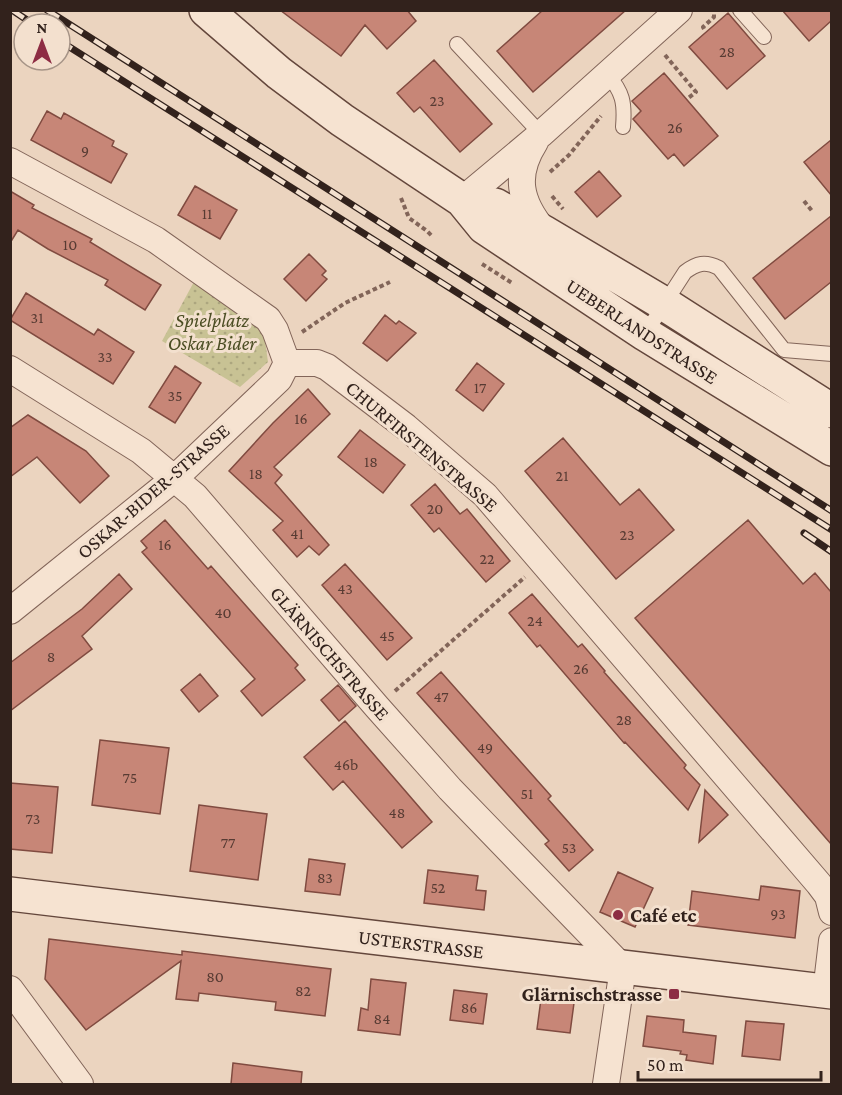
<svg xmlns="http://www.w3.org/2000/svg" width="842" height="1095" font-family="'Crimson Pro',serif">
<defs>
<pattern id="grass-dots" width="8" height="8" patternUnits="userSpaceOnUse" patternTransform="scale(1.5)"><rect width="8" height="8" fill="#c8c294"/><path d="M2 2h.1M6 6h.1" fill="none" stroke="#aca67f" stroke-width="1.8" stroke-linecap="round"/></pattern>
</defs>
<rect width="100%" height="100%" fill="#ebd4bf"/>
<!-- grass -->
<path fill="url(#grass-dots)" d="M196,278l67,48 5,36 -28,25 -78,-46z"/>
<!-- building -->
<path fill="#c78677" stroke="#804b40" stroke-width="1.5" d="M280,10h127l9,11 -29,28 -22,-24 -24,31z
M543,10h83l-93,82 -36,-41z
M782,10h49v11l-22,20z
M728,13l37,43 -38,33 -38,-42z
M434,60l58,64 -32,28 -40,-45 -6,5 -17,-19z
M664,73l54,63 -34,30 -10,-12 -6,5 -35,-40 8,-8 -9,-10z
M47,111l14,8 3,-6 50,28 -2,5 15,8 -16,29 -80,-43z
M831,140v55l-27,-33z
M599,171l22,25 -24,21 -22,-25z
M195,186l42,24 -17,29 -42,-24z
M10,191l24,14 -2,3 60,31 -2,3 71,43 -16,25 -40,-25 3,-5 -60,-31 -30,-19 -8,13z
M831,216v66l-46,37 -32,-41z
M309,254l17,17 -4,4 5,4 -21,22 -22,-22z
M26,293l68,42 4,-6 36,23 -21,32 -103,-64z
M385,315l11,9 3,-3 17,12 -29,28 -24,-18z
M477,363l27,21 -21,27 -27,-21z
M175,366l26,17 -26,40 -26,-16z
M308,389l22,25 -56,53 8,8 -7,8 54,62 -10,10 -10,-9 -12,11 -24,-27 10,-9 -54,-50 44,-48z
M28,415l58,36 23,25 -29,27 -43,-46 -27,20v-49z
M360,430l45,35 -22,28 -45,-36z
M563,438l57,67 19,-16 35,41 -58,49 -91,-108z
M435,484l25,30 7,-5 43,52 -24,21 -47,-54 -5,4 -23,-27z
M165,520l43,49 3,-3 87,99 -3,3 10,12 -43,36 -21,-25 14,-12 -113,-127 5,-4 -6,-7z
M748,520l55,64 12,-11 16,19v252l-196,-226z
M345,564l67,74 -25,22 -65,-75z
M119,574l13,15 -50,47 10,13 -82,62v-48l72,-54z
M532,594l46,53 4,-3 23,27 -1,1 82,93 -2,3 16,17 -12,25 -63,-68 -1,1 -84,-98 -3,2 -28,-34z
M441,672l110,124 -3,3 45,51 -24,21 -24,-27 4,-3 -132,-148z
M200,674l18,22 -19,16 -18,-22z
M338,685l18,21 -17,15 -18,-21z
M345,721l87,101 -30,26 -59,-67 -10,9 -29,-33z
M100,740l69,8 -9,66 -68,-9z
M10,783l48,4 -6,66 -42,-4z
M705,790l23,25 -29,27z
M199,805l68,9 -9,66 -68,-9z
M309,859l36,5 -5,31 -35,-4z
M428,870l50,6 -2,14 10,1 -2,19 -60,-7z
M618,872l35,16 -18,39 -35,-15z
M761,886l39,5 -5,47 -107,-13 4,-34 67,9z
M49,939l133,16v-4l149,18 -6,47 -50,-6 1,-8 -77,-9 -1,8 -22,-2 5,-38 -95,69 -41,-51z
M371,979l35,4 -6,52 -42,-5 3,-22 7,2z
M454,990l33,4 -4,30 -33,-4z
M541,999l33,4 -4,30 -33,-4z
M647,1016l37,4 -1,12 33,4 -3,28 -27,-4 1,-5 -7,-1 1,-3 -38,-5z
M746,1021l38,3 -4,36 -38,-4z
M233,1063l69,9 -1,12h-70z"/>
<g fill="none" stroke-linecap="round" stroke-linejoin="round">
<defs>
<path id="lane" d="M740,10l24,27
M457,44l84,90
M607,74c16,18 18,29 16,53
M645,334l40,-62c12,-9 20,-11 34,-4l65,82 48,4"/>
<path id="street" d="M535,142c-21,33 -16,59 9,89
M10,161l146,79 112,79 7,11 12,33
M462,200l79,-66 138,-124
M287,363h30l10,4 79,60 79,68 334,389 9,12 4,16
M10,369l131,82 54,45 182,211 73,82 173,179 -17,116
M10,611l165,-133 104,-99 8,-16
M10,989l70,95
M826,992l6,-51"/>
<path id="secondary" d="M206,10l73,63 63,47 120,80 22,27 161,107 187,115
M462,200l33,5 50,28 118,70 169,108
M10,894l822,98"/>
</defs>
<!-- lane casing -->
<use href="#lane" stroke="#826559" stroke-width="16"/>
<!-- street casing -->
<use href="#street" stroke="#826559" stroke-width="28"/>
<!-- secondary casing -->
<use href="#secondary" stroke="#64473c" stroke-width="36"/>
<!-- path -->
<path stroke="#826559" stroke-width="4" stroke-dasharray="4.5 3" stroke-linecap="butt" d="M704,29l-1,-2 11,-10v-7
M665,55l31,37 -9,7
M550,172l19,-17 32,-39
M552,196l11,13
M401,198l8,20 18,13 6,6
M804,201l8,10
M482,264l30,19
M302,332l43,-29 45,-21
M395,691l130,-114"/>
<!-- lane -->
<use href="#lane" stroke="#f6e3d1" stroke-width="14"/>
<!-- street -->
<use href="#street" stroke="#f6e3d1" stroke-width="26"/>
<!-- secondary -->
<use href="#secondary" stroke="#f6e3d1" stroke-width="33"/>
<defs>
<path id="rail" d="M12,10l21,14
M47,10l785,501
M60,41l772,489
M804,533l28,19"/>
</defs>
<!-- rail casing -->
<use href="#rail" stroke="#32221c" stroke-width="7"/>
<!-- rail -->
<use href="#rail" stroke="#f3e0ce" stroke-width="4.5" stroke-dasharray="14" stroke-linecap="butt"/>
</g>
<!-- markers -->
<g fill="#8d2c43" stroke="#f3e0ce" stroke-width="2">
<circle cx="618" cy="915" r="6"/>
<rect x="668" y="988" width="12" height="12" rx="3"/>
</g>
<g text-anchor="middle" stroke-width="6" stroke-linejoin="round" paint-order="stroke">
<!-- number labels -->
<g font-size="16" fill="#573b33">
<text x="727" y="57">28</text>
<text x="437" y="106">23</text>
<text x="675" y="133">26</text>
<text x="85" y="156">9</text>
<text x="207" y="219">11</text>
<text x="70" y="250">10</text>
<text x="37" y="323">31</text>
<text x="105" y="362">33</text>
<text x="480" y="393">17</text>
<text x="175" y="401">35</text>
<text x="301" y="424">16</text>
<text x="371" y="467">18</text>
<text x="256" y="479">18</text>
<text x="562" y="481">21</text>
<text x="435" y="514">20</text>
<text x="297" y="539">41</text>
<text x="627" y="540">23</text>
<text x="165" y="550">16</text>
<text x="487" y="564">22</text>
<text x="345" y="594">43</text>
<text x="223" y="618">40</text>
<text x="535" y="626">24</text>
<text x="387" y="641">45</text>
<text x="51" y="662">8</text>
<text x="581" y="674">26</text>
<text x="441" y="702">47</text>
<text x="624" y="725">28</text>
<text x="485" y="753">49</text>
<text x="346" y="770">46b</text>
<text x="130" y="783">75</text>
<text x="527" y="799">51</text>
<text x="397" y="818">48</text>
<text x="33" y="824">73</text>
<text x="228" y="848">77</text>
<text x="569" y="853">53</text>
<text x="325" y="883">83</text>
<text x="438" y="893">52</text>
<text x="778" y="919">93</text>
<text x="215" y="982">80</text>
<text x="303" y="996">82</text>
<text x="469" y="1013">86</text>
<text x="382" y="1024">84</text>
</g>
<!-- park labels -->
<g font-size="20" font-style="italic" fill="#4c4e24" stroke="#f3e0ce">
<text x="212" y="327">Spielplatz<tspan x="212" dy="23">Oskar Bider</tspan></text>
</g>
<!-- street labels -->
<g font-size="20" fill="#32221c" stroke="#f3e0ce">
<text transform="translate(642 331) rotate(33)" y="7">UEBERLANDSTRASSE</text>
<text transform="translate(422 446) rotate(40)" y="7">CHURFIRSTENSTRASSE</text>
<text transform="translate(153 491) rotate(-41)" y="7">OSKAR-BIDER-STRASSE</text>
<text transform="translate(330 653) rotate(49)" y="7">GLÄRNISCHSTRASSE</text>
<text transform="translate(421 944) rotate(7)" y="7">USTERSTRASSE</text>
</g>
<!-- poi labels -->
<g font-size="20" font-weight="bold" fill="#32221c" stroke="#f3e0ce" text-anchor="start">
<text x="630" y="922">Café etc</text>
<text x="662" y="1001" text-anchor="end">Glärnischstrasse</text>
</g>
</g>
<!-- border -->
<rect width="842" height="1095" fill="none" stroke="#32221c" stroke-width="24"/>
<!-- north arrow -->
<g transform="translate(42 42)"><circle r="28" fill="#f3e0ce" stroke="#a69487" stroke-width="1.5"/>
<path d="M0-4.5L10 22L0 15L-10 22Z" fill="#8d2c43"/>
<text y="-9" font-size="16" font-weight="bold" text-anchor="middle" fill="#32221c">N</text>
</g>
<!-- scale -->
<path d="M638 1071v9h183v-9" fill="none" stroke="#32221c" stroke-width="3"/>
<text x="647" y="1071" font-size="18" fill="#32221c" stroke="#f3e0ce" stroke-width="4.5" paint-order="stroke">50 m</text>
</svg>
